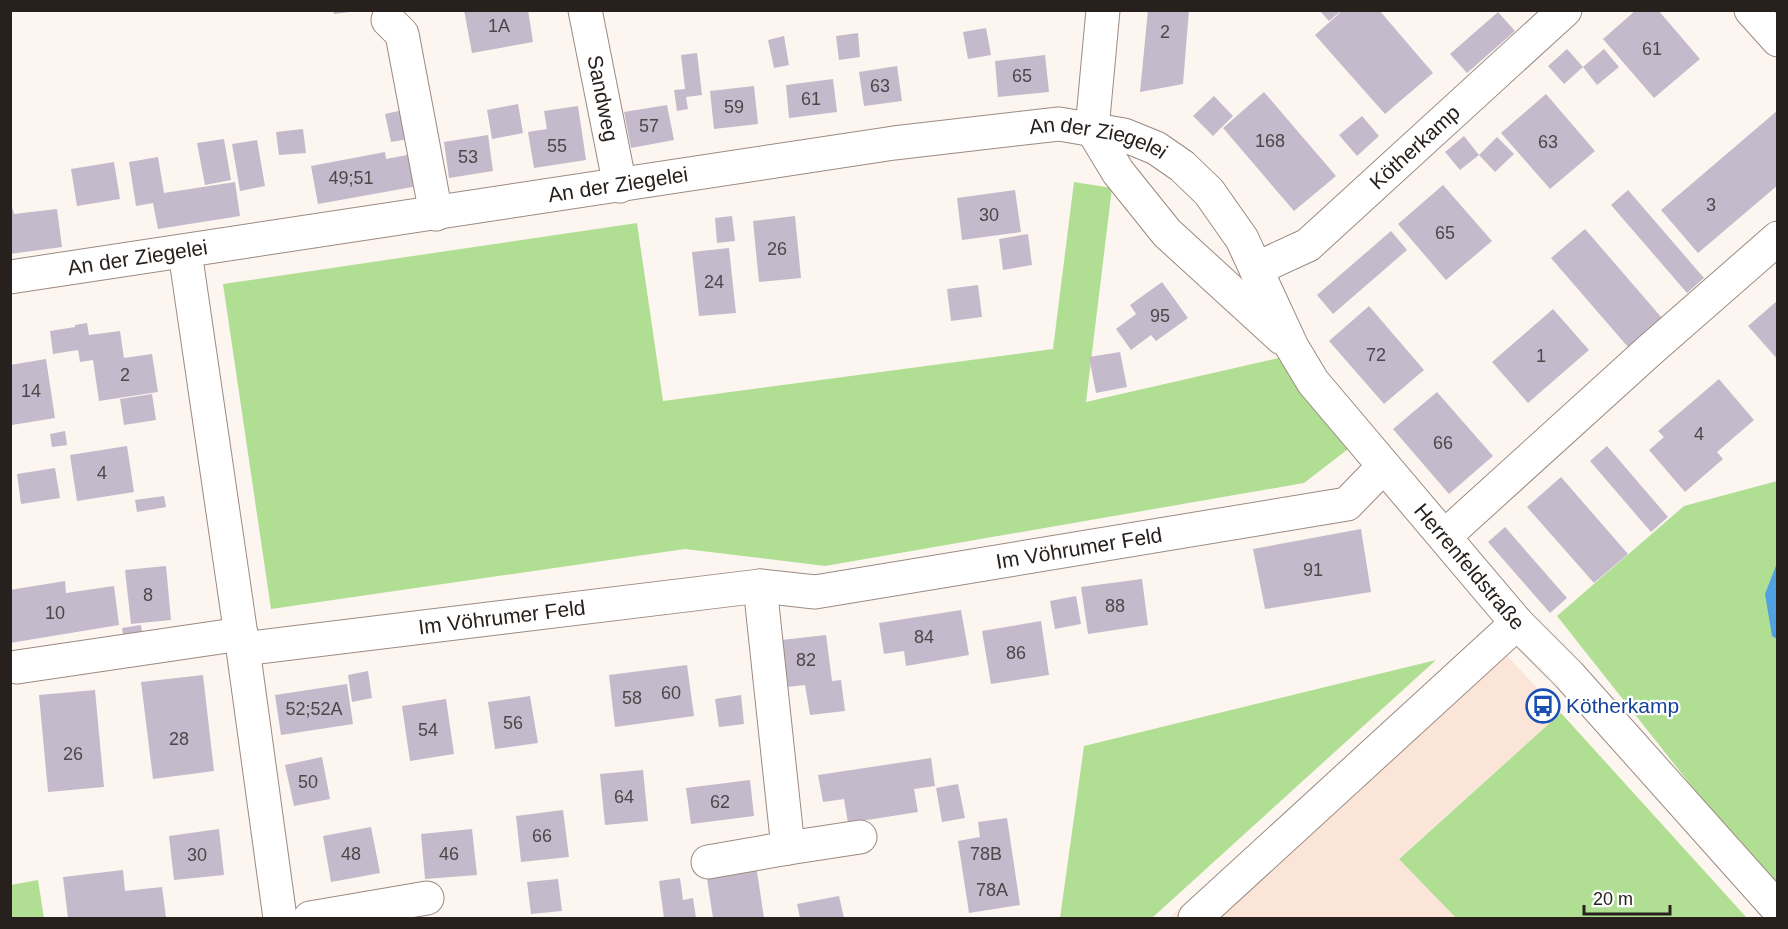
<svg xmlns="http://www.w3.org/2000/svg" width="1788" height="929" font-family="Helvetica,sans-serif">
<rect width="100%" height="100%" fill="#fdf5f0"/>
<!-- built -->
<path fill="#fbe5d9" d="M1488,636l73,77 -162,145 57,60h-287z"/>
<!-- green -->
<path fill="#b0df94" d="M1074,182l38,6 -26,214 197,-45 69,89 -48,37 -479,83 -140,-17 -414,60 -48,-325 414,-61 26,178 390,-52z
M1777,481v413l-220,-278 127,-110z
M1436,660l-284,258h-92l24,-172z
M1561,713l186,205h-291l-57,-59z
M38,880l6,38h-33v-33z"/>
<!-- water -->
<path fill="#50a2e3" d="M1777,563v76l-5,-3 -7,-42z"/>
<!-- building -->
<path fill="#c5bacb" d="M333,10h16v2l-15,2z
M464,10h64l5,32 -61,11z
M1148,10h41l-6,74 -43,8z
M1319,10h23l-13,11z
M1343,10h36l54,63 -48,41 -70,-79z
M1636,10h22l42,49 -46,39 -51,-59z
M1498,12l17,19 -48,42 -17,-19z
M986,28l5,27 -23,4 -5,-27z
M858,33l2,24 -21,3 -3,-24z
M784,36l5,29 -15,3 -6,-28z
M1567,49l16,18 -19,17 -16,-18z
M1604,49l15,18 -22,18 -14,-18z
M697,53l5,42 -16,2 2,12 -11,2 -3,-21 11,-1 -4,-34z
M1045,55l4,37 -51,5 -3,-36z
M897,66l5,35 -38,5 -5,-34z
M833,79l4,33 -48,6 -3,-33z
M754,86l4,38 -44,5 -4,-38z
M1264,92l72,84 -42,35 -71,-83z
M1546,94l49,57 -45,38 -49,-56z
M1214,96l19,20 -20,20 -20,-20z
M518,104l5,29 -31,6 -5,-29z
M667,105l7,35 -43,8 -7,-36z
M578,106l8,54 -52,8 -6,-36 19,-3 -3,-18z
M403,110l6,29 -18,3 -6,-28z
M1778,110v75l-80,68 -37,-43z
M1362,116l17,20 -22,20 -18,-21z
M303,129l3,24 -27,2 -3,-23z
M488,135l5,36 -44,7 -5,-36z
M1464,136l15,19 18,-18 17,17 -19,18 -16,-17 -19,15 -15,-18z
M224,139l7,41 -26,5 -8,-42z
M257,140l8,46 -25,5 -8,-47z
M385,152l1,7 26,-5 6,32 -100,18 -7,-38z
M158,157l6,36 71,-11 5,34 -82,13 -5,-26 -17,3 -7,-44z
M114,162l6,37 -43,7 -6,-37z
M1443,185l49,56 -46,39 -48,-56z
M1015,190l6,42 -59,8 -5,-42z
M1628,190l76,88 -17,15 -76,-88z
M10,200l4,14 43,-5 5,38 -52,7z
M732,216l3,25 -18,2 -2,-25z
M795,216l6,62 -42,4 -6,-61z
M1585,229l77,89 -34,29 -77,-89z
M1391,231l16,19 -74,64 -16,-19z
M1028,234l4,31 -29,5 -4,-31z
M729,248l7,65 -37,3 -7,-64z
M1162,282l26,36 -32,23 -5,-6 -20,15 -15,-21 20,-15 -6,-9z
M978,285l4,32 -31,4 -4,-32z
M1778,300v60l-30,-34z
M1369,306l55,64 -40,34 -55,-63z
M1553,309l36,41 -61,53 -36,-41z
M87,323l2,12 31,-4 4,27 28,-4 6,38 -59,9 -6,-41 -13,2 -2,-12 -25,4 -3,-23 25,-4v-2z
M1120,352l7,35 -31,6 -7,-36z
M46,359l9,59 -43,7 -2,-60z
M1719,379l35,41 -37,32 6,7 -38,33 -36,-42 15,-13 -6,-6z
M1437,392l56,64 -44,38 -56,-65z
M152,394l4,26 -32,5 -4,-26z
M65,431l2,14 -15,2 -2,-13z
M127,446l7,46 -57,9 -7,-46z
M1607,446l61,71 -17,15 -61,-71z
M55,468l5,30 -39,6 -4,-30z
M1561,477l67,77 -34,29 -67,-76z
M164,496l2,11 -29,5 -2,-12z
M1505,527l62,71 -17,15 -62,-71z
M1361,529l10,63 -106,17 -12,-60z
M166,566l5,54 -40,4 -6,-54z
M1142,579l6,46 -60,9 -7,-47z
M65,581l1,12 48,-7 5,39 -109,18v-53z
M1076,596l5,28 -26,5 -5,-28z
M961,610l8,45 -63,11 -2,-15 -20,3 -5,-31z
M1041,621l8,54 -58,9 -9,-53z
M141,625l3,20 -19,3 -3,-20z
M826,635l6,46 9,-1 4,31 -35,4 -5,-30 -18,2 -6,-47z
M687,665l7,51 -79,11 -6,-52z
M368,671l4,27 -20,4 -4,-27z
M203,675l11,96 -61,8 -12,-97z
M347,684l6,40 -72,11 -6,-40z
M95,690l9,97 -56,5 -9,-97z
M741,695l3,29 -25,3 -4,-28z
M530,696l8,47 -43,6 -7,-47z
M446,699l8,55 -44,7 -8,-55z
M322,757l8,42 -36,7 -9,-41z
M931,758l4,28 -21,3 4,23 -70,11 -4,-24 -21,3 -5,-27z
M643,770l5,51 -43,4 -5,-51z
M750,780l4,36 -63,8 -5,-36z
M958,784l7,34 -23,4 -6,-34z
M563,810l6,47 -48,5 -5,-46z
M1007,818l13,87 -51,8 -11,-72 22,-4 -2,-15z
M371,827l9,46 -49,9 -8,-46z
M219,829l5,46 -50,5 -5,-44z
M472,829l5,46 -52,4 -4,-45z
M756,865l8,53h-51l-7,-46z
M123,870l2,21 37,-4 4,30 -98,1 -5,-41z
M680,878l3,22 10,-2 3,20h-32l-5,-37z
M558,879l4,32 -31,3 -4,-32z
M839,896l5,22h-44l-3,-14z"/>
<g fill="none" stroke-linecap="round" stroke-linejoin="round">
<defs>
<g id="minor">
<path id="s1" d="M585,10l35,176"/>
<path d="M1103,10l-11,119 26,43 49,61 115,105"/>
<path d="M1751,10l27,30"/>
<path d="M388,20l14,14 34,180"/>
<path id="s2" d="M185,252l58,397 517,-63 55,6 532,-88 36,-37"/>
<path id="s3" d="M1256,269l52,-24 257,-235"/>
<path id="s4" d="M10,277l884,-134 165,-19 65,11 32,13 26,18 27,26 33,47 50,108 21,35 204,241 52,52 209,234"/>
<path d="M1445,536l205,-186 128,-112"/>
<path d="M243,649l37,269"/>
<path d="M17,667l224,-33"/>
<path d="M788,848l72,-11"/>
<path d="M708,862l80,-14 -28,-262"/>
<path d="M310,918l117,-20"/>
<path d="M1195,918l322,-295"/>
</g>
</defs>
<!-- minor casing -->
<use href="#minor" stroke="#9c8a80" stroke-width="35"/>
<!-- minor -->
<use href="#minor" stroke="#fff" stroke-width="33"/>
</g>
<!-- icons -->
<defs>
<symbol id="bus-ring" viewBox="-11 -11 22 22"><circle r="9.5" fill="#fff" stroke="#1a4fb4" stroke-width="1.5"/><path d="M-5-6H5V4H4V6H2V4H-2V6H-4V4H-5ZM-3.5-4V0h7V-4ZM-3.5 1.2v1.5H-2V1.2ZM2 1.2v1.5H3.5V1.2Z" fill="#1a4fb4"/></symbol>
</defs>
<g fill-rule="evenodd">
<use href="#bus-ring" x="1524" y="687" width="38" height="38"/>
</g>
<g text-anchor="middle" stroke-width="4.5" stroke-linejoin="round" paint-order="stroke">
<!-- number labels -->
<g font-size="18" fill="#4e4648">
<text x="499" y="32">1A</text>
<text x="1165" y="38">2</text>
<text x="1652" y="55">61</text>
<text x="1022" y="82">65</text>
<text x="880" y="92">63</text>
<text x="811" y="105">61</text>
<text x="734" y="113">59</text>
<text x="649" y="132">57</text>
<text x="1270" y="147">168</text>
<text x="1548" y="148">63</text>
<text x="557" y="152">55</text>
<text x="468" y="163">53</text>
<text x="351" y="184">49;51</text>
<text x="1711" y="211">3</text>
<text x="989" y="221">30</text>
<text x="1445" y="239">65</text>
<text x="777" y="255">26</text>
<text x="714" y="288">24</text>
<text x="1160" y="322">95</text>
<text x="1376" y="361">72</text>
<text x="1541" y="362">1</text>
<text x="125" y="381">2</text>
<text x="31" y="397">14</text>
<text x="1699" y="440">4</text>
<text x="1443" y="449">66</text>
<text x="102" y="479">4</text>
<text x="1313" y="576">91</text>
<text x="148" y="601">8</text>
<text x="1115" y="612">88</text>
<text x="55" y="619">10</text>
<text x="924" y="643">84</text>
<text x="1016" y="659">86</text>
<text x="806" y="666">82</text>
<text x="671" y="699">60</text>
<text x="632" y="704">58</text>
<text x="314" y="715">52;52A</text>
<text x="513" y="729">56</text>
<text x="428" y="736">54</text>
<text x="179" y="745">28</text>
<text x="73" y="760">26</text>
<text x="308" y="788">50</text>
<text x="624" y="803">64</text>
<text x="720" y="808">62</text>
<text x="542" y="842">66</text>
<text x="351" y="860">48</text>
<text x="449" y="860">46</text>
<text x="986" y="860">78B</text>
<text x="197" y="861">30</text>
<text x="992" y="896">78A</text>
</g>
<!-- street labels -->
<g font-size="21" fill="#27201c" stroke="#fff">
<text dy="7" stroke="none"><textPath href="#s1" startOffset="90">Sandweg</textPath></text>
<text dy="7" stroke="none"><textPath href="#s4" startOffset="1101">An der Ziegelei</textPath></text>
<text dy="7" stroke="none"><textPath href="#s3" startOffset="202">Kötherkamp</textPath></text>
<text dy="7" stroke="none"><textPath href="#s4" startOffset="615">An der Ziegelei</textPath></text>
<text dy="7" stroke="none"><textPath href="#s4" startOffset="129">An der Ziegelei</textPath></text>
<text dy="7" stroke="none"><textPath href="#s2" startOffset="1245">Im Vöhrumer Feld</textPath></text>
<text dy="7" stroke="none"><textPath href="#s4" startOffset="1689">Herrenfeldstraße</textPath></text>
<text dy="7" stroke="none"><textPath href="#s2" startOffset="662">Im Vöhrumer Feld</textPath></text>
</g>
<!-- transit labels -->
<g font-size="21" fill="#164399" stroke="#fff" text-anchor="start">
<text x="1566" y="713">Kötherkamp</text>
</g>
</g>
<!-- border -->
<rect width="1788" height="929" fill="none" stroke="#27201c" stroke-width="24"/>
<!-- scale -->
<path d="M1584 905v9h86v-9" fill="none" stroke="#27201c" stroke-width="3"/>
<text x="1593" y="905" font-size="18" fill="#27201c" stroke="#ffffff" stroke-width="4.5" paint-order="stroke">20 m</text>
</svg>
